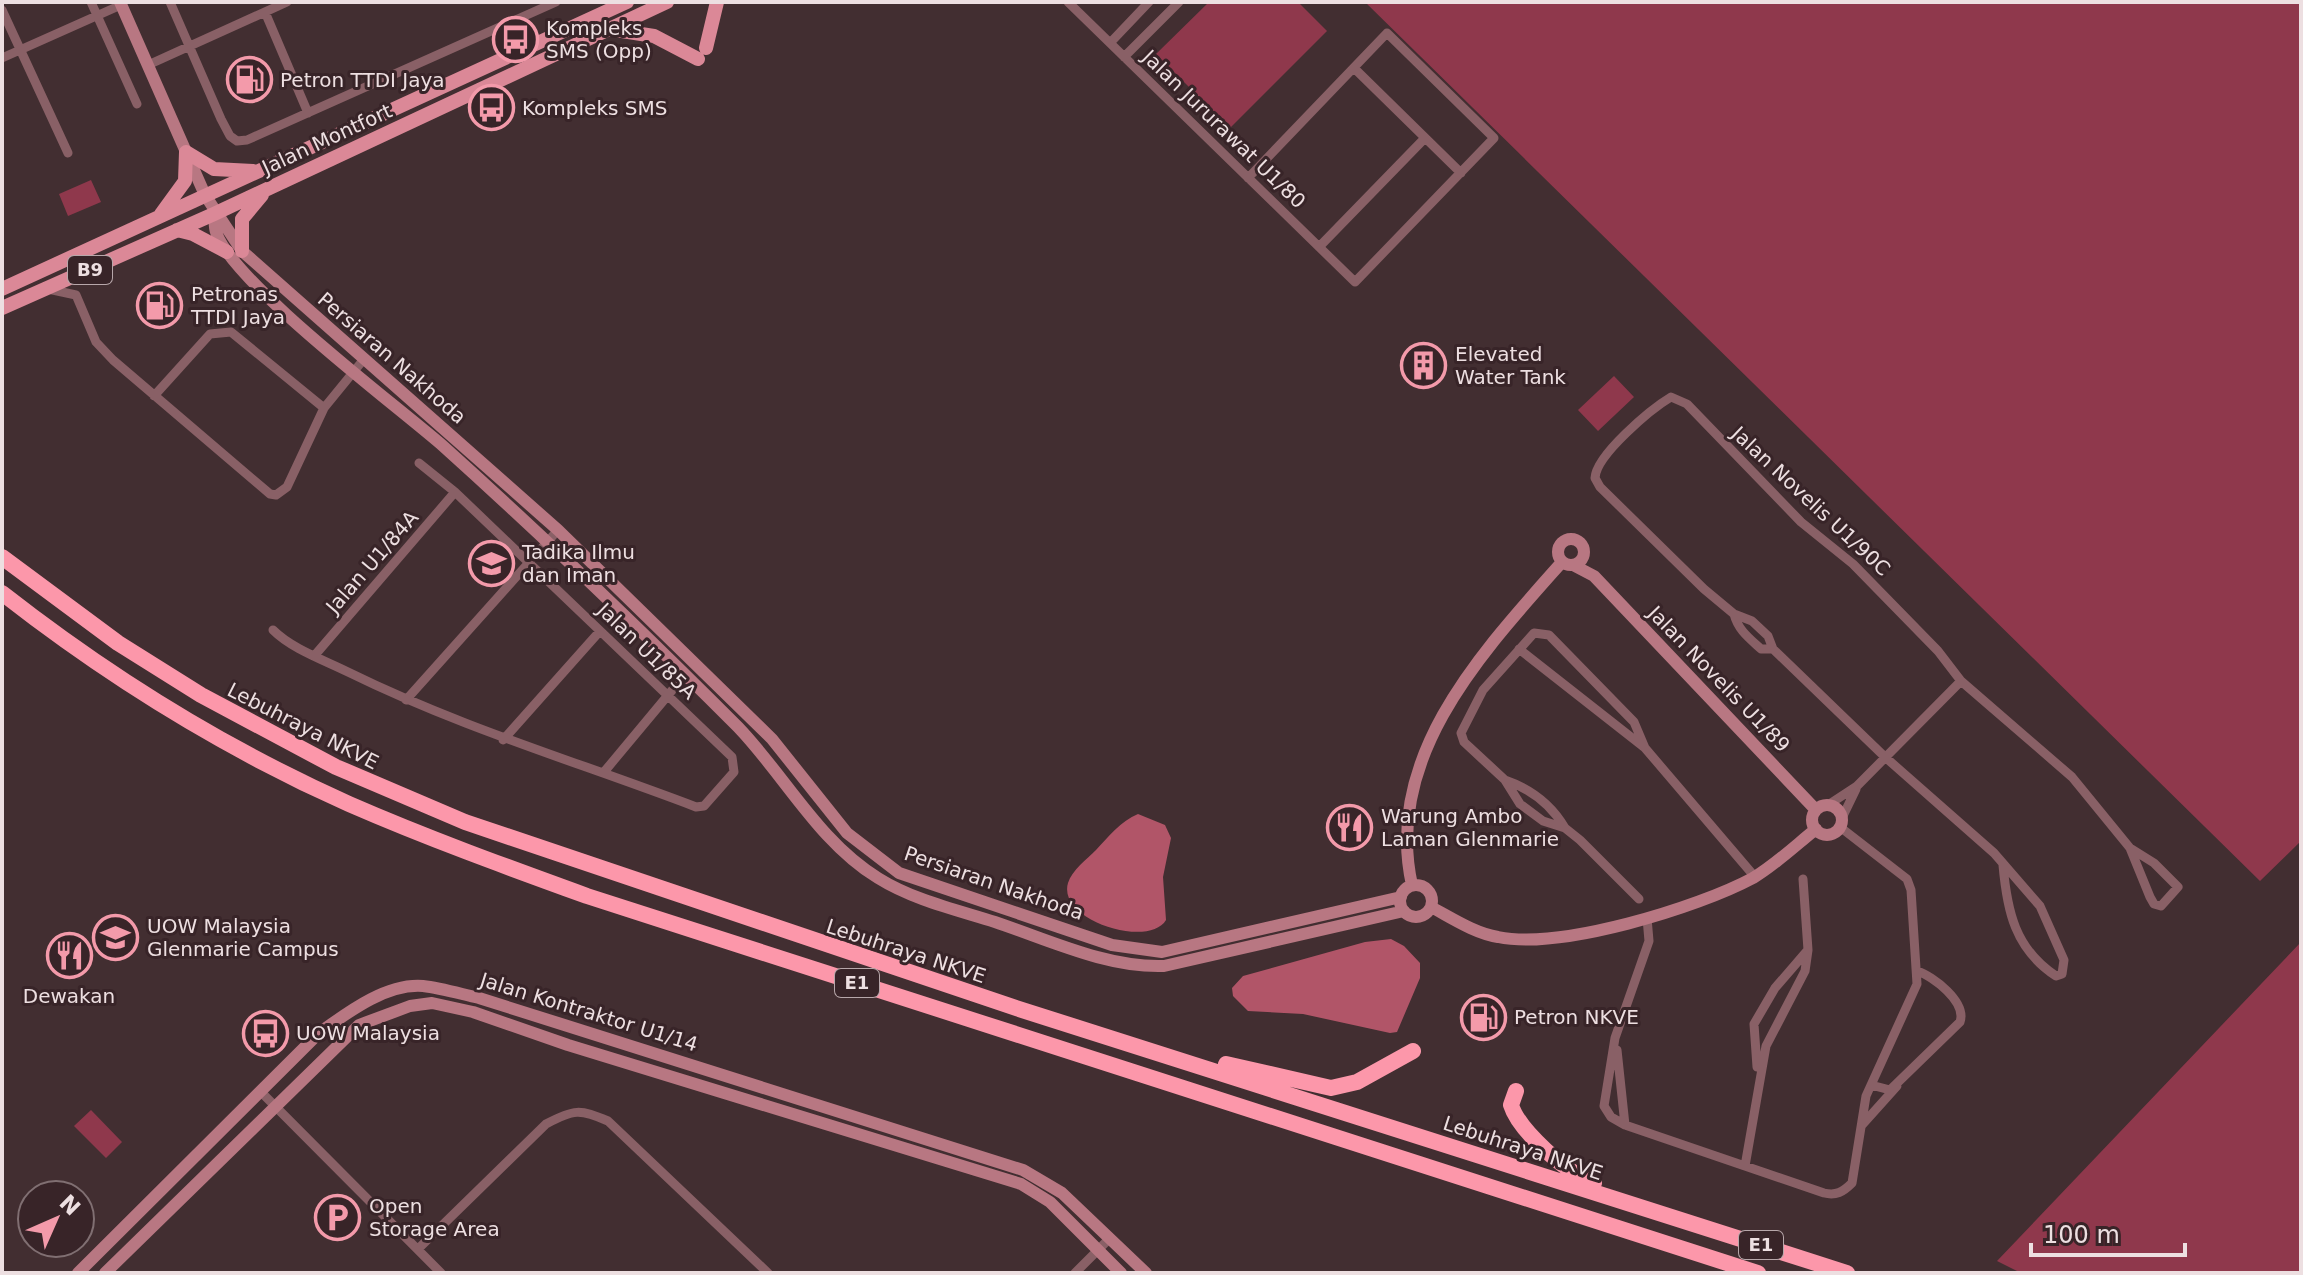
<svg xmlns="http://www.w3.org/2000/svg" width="2303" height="1275" font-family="'DejaVu Sans',sans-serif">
<rect width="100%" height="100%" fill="#422e31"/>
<!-- green -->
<path fill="#8f384c" d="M1209,2h89l29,29 -97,97 -74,-74z
M1365,2h936v839l-41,40z
M91,180l10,22 -33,14 -9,-22z
M1614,376l20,21 -36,34 -20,-21z
M2301,942v331h-280l-24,-12z
M91,1110l31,32 -16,16 -32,-32z"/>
<!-- water -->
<path fill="#b15568" d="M1138,814l27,11 6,13 -8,39 3,43c-17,29 -109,0 -98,-37 4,-13 19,-24 28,-33 12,-13 25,-29 42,-36z
M1391,939l13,7 16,17v15l-23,54 -7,1 -87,-19 -55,-3 -15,-15 -1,-8 11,-12 122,-34z"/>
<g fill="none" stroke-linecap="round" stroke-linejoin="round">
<!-- street -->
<path stroke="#896066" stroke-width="9" d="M91,2l46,102
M170,2l51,117 9,17 7,5 10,-1 309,-138
M1068,2l287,280 139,-144 -107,-105 -139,145
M2,10l66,143
M265,12l43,101
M1110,43l39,-41
M1124,57l55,-55
M2,58l119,-53
M148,65l139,-63
M1355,69l106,104
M1319,247l106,-109
M48,289l28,6
M76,295l20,47 17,18 157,134 6,1 11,-8 37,-79 40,-49
M154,396l56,-62 21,-2 93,76
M1734,614c4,16 15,24 27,35h12
M273,630c19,19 51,30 75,42 114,56 230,90 348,135l8,-1 30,-34 -2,-15 -277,-265 -36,-29
M1519,649l126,99 110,129
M315,655l140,-163
M406,700l152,-170
M503,740l97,-109
M604,772l80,-96
M1505,780c26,9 46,24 60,48
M1828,805l29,-19 104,-105
M1842,818l14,-29
M2003,865c4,46 12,84 53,111l6,-2 2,-14 -24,-54 -46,-53 -109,-96 -112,-108 -5,-13 -16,-15 -18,-7 -30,-25 -104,-102 -5,-9c1,-23 56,-69 76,-81l16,7 114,118 52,42 85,87 23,30 111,96 58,71 20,49 4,7 7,2 17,-19 -24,-24 -24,-15
M1639,899l-59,-59 -15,-12 -22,-7 -23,-17 -15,-24 -41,-38 -3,-9 22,-43 51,-57 15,2 85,87 11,26
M1647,918l2,23 -34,97 -11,68 7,11 14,8 199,68c12,3 19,-1 28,-10l14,-87 51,-112 -6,-94 -4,-11 -67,-52
M1617,1050l8,75
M1757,1067l-3,-43 21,-36 32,-37
M1871,1085l19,5 70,-68c7,-20 -27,-46 -43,-51
M260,1091l181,182
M1862,1125l35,-39
M1745,1166l21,-120 39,-75 3,-21 -5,-71
M418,1249l128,-125c28,-15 34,-15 62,-3l160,152
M1075,1273l35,-35"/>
<!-- secondary -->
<path stroke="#b87782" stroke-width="12" d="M120,2l85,193 37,56 316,279 214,209 75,94 52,40 213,72 50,7 239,-55
M214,214c1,5 0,13 2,18 16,50 180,173 227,214 101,91 199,185 295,281 47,49 81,115 140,151 35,22 79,32 117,44 54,18 112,46 169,44l240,-55
M1558 552a13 13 0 1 1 26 0a13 13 0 1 1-26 0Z
M1573,565l21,11 222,234
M1812 820a15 15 0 1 1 30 0a15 15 0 1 1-30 0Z
M1412,885c-29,-129 72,-235 150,-323
M1400 901a16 16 0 1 1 32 0a16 16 0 1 1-32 0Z
M1431,907c21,11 43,26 67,30 62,13 199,-29 255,-59 22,-13 43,-33 63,-49
M78,1273l241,-240c28,-20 67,-50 104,-47 18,2 38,8 56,12l544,172 39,23 84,80
M105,1273l254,-248 51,-19 22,-3 41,9 95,33 453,139 29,18 71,71"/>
<!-- primary -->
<path stroke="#db8897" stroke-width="14" d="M609,29l45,7 44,23
M706,48l11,-46
M186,152l28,17 39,2
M161,214l24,-33 1,-29
M177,230l16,4 34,18
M242,251v-32l20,-24
M2,289l625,-287
M2,308l212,-94 453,-212"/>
<!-- highway -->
<path stroke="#fc97aa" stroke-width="16" d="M2,557l116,86 83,52 135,72 129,55 551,186 831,265
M2,593c106,83 224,156 347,211 78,34 158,63 238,92l1171,377
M1226,1064l105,24 26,-6 56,-31
M1516,1091l-5,14c8,26 57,69 83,78"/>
</g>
<!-- icons -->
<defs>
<symbol id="bus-ring" viewBox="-11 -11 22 22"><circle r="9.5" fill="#382428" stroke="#f39aaa" stroke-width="1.5"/><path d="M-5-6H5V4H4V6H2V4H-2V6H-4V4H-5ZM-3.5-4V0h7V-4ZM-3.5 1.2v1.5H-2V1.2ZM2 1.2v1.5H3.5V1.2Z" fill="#f39aaa"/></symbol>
<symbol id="fuel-ring" viewBox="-11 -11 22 22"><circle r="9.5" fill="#382428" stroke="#f39aaa" stroke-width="1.5"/><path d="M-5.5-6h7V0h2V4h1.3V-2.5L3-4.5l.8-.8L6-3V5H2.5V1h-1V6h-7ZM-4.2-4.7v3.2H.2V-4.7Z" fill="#f39aaa"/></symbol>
<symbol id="building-ring" viewBox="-11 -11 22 22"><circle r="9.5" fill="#382428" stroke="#f39aaa" stroke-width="1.5"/><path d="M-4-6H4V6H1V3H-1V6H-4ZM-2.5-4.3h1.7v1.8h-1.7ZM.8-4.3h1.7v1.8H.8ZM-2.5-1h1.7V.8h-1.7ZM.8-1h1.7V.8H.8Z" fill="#f39aaa"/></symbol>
<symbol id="school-ring" viewBox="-11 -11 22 22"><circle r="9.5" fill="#382428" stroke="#f39aaa" stroke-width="1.5"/><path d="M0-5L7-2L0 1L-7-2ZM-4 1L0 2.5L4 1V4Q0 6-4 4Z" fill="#f39aaa"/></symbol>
<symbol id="restaurant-ring" viewBox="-11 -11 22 22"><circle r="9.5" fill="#382428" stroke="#f39aaa" stroke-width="1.5"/><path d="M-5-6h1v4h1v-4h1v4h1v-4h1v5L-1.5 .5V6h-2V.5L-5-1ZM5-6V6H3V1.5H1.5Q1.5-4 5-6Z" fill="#f39aaa"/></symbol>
<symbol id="university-ring" viewBox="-11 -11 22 22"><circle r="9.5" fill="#382428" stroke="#f39aaa" stroke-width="1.5"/><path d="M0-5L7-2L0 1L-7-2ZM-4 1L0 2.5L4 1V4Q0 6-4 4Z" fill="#f39aaa"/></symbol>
<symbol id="parking-ring" viewBox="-11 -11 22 22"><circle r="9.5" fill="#382428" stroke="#f39aaa" stroke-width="1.5"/><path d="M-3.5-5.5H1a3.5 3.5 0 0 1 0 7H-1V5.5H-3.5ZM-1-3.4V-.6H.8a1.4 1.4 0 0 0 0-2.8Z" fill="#f39aaa"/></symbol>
</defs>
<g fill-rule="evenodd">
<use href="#bus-ring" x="490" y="14" width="51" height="51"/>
<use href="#fuel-ring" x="224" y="54" width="51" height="51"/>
<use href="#bus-ring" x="466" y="82" width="51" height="51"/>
<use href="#fuel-ring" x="134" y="280" width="51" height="51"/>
<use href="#building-ring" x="1398" y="340" width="51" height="51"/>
<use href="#school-ring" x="466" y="538" width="51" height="51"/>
<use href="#restaurant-ring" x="1324" y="802" width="51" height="51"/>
<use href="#university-ring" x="90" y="912" width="51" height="51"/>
<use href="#restaurant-ring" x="44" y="930" width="51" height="51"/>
<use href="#fuel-ring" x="1458" y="992" width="51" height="51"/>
<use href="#bus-ring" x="240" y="1008" width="51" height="51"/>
<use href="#parking-ring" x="312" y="1192" width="51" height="51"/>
</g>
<g text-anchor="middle" stroke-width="6" stroke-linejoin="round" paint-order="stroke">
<!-- shield labels -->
<g fill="#382428" stroke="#b7a7aa" stroke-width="2">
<rect x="68" y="256" width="44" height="28" rx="6"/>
<rect x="835" y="969" width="44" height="28" rx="6"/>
<rect x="1739" y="1231" width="44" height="28" rx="6"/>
</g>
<g font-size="18" font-weight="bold" fill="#eddfe1">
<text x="90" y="276">B9</text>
<text x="857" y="989">E1</text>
<text x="1761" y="1251">E1</text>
</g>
<!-- poi labels -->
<g font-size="20" fill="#eddfe1" stroke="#382428" text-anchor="start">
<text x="546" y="35">Kompleks<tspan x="546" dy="23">SMS (Opp)</tspan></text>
<text x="280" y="87">Petron TTDI Jaya</text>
<text x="522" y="115">Kompleks SMS</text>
<text x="191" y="301">Petronas<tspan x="191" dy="23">TTDI Jaya</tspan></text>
<text x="1455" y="361">Elevated<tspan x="1455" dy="23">Water Tank</tspan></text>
<text x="522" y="559">Tadika Ilmu<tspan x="522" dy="23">dan Iman</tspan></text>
<text x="1381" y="823">Warung Ambo<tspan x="1381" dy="23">Laman Glenmarie</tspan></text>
<text x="147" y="933">UOW Malaysia<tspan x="147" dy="23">Glenmarie Campus</tspan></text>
<text x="69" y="1003" text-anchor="middle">Dewakan</text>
<text x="1514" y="1024">Petron NKVE</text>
<text x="296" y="1040">UOW Malaysia</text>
<text x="369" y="1213">Open<tspan x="369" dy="23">Storage Area</tspan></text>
</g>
<!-- street labels -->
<g font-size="20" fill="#eddfe1" stroke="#382428">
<text transform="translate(1224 129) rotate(44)" y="7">Jalan Jururawat U1/80</text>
<text transform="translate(327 139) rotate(-25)" y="7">Jalan Montfort</text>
<text transform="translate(392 358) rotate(41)" y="7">Persiaran Nakhoda</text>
<text transform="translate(1811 501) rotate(43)" y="7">Jalan Novelis U1/90C</text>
<text transform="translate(372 562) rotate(-49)" y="7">Jalan U1/84A</text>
<text transform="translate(647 651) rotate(44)" y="7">Jalan U1/85A</text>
<text transform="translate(1719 679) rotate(46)" y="7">Jalan Novelis U1/89</text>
<text transform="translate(303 726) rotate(27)" y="7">Lebuhraya NKVE</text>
<text transform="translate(994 883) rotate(19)" y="7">Persiaran Nakhoda</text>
<text transform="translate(906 951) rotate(18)" y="7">Lebuhraya NKVE</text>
<text transform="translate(589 1012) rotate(17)" y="7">Jalan Kontraktor U1/14</text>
<text transform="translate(1523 1148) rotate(18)" y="7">Lebuhraya NKVE</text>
</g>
</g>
<!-- border -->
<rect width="2303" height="1275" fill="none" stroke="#eddfe1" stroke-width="8"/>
<!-- north arrow -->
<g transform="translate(56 1219) rotate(45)"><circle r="38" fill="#382428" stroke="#806f72" stroke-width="2"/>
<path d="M0-6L14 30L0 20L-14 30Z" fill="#f39aaa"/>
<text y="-12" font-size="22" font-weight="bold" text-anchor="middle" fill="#eddfe1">N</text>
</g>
<!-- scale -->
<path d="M2031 1243v12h154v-12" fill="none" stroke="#eddfe1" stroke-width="4"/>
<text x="2043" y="1243" font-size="24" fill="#eddfe1" stroke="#382428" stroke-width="6" paint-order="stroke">100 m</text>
</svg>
